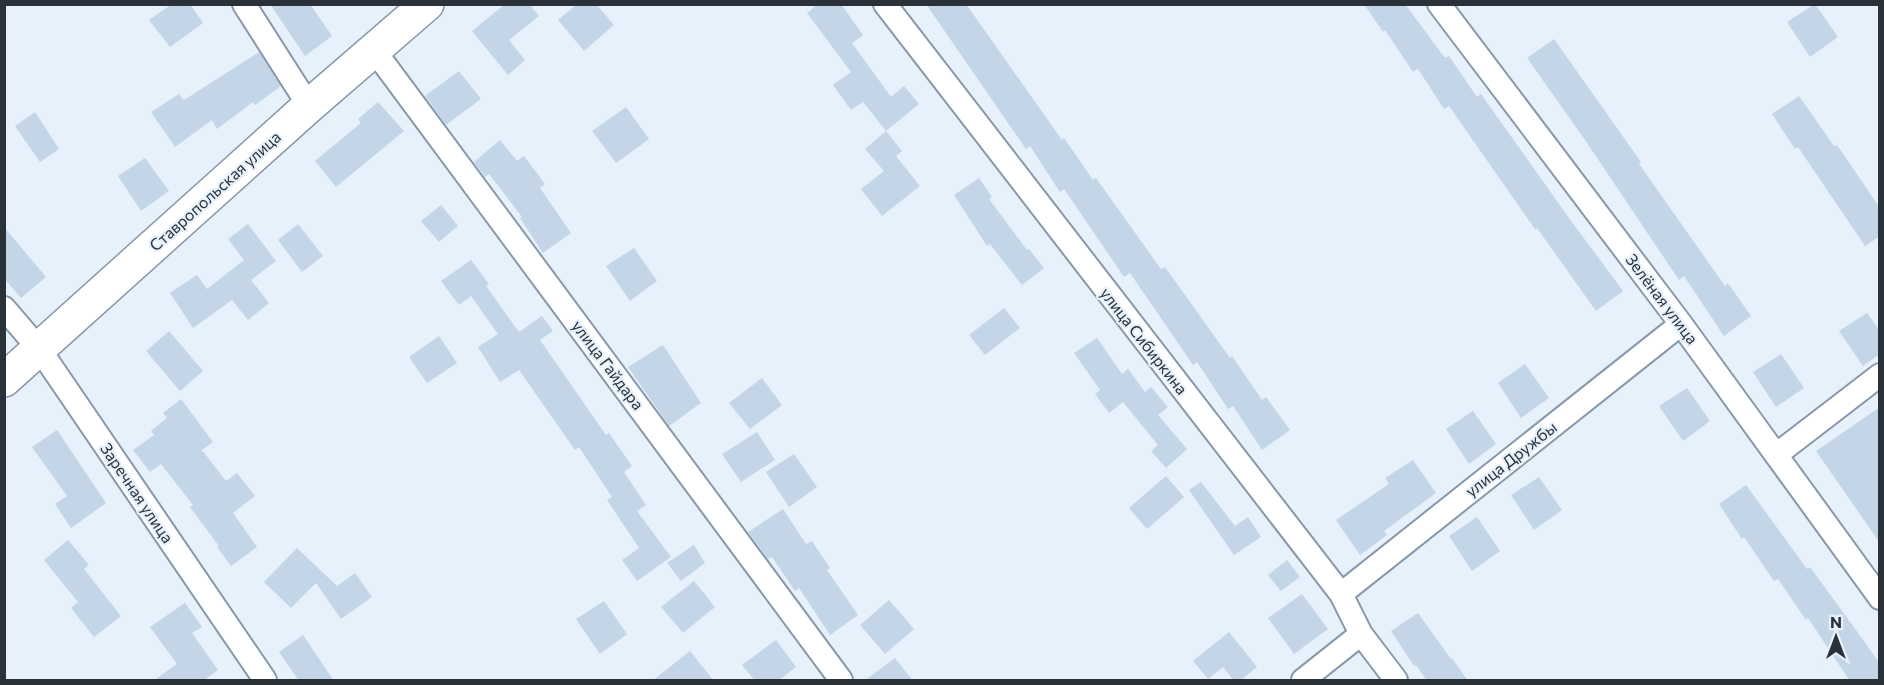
<svg xmlns="http://www.w3.org/2000/svg" width="1884" height="685" font-family="Commissioner,sans-serif">
<rect width="100%" height="100%" fill="#e6f1fc"/>
<!-- building -->
<path fill="#c3d5e7" d="M172,4h18l13,19 -33,24 -21,-27z
M270,4h40l22,32 -27,20z
M505,4h24l10,12 -30,24 16,20 -17,15 -36,-44z
M577,4h19l18,21 -30,26 -26,-31z
M818,4h23l22,31 -11,8 39,54 13,-11 15,18 -33,27 -23,-29 -12,8 -18,-25 18,-13 -44,-59z
M926,4h40l96,136 2,-2 29,42 3,-2 65,91 4,-2 65,91 2,-2 30,44 4,-3 24,33 -28,20 -29,-44 -5,3 -31,-47 -4,3 -63,-92 -6,4 -60,-88 -4,3 -30,-46 -4,3z
M1364,4h41l40,54 4,-2 28,41 4,-3 88,124 54,73 -27,20 -59,-83 -2,1 -86,-123 -5,3 -26,-40 -5,3 -28,-42 -2,2z
M1815,4l23,33 -28,20 -23,-35z
M1554,39l87,123 -2,2 86,122 3,-3 23,33 -27,20 -40,-60 -5,4 -96,-143 -56,-79z
M259,52l22,34 -26,19 -2,-3 -36,27 -5,-9 -37,27 -24,-35 28,-18 5,6z
M459,71l22,28 -35,26 -21,-29z
M1799,96l35,50 3,-1 43,63v28l-15,10 -67,-99 -3,2 -23,-35z
M378,102l26,29 -68,56 -21,-26 46,-38 -3,-4z
M626,107l23,32 -33,24 -24,-32z
M35,112l24,37 -19,13 -25,-36z
M886,131l16,20 -6,5 24,30 -38,30 -21,-27 23,-18 -19,-22z
M500,140l17,21 7,-5 21,28 -5,4 31,45 -28,20 -23,-35 2,-1 -33,-43 -4,3 -11,-15z
M145,158l24,33 -28,20 -23,-35z
M979,178l13,19 -3,2 38,51 2,-1 15,19 -22,17 -32,-41 -3,2 -33,-51z
M441,205l17,21 -19,16 -18,-21z
M248,224l28,37 -25,19 18,23 -21,17 -16,-20 -39,28 -23,-35 27,-18 10,14 37,-29 -16,-21z
M298,224l25,32 -21,16 -24,-32z
M4,227l42,50 -25,21 -17,-20z
M634,248l23,33 -27,20 -24,-35z
M471,260l18,24 -3,2 33,46 23,-16 11,15 -13,9 66,95 3,-2 23,33 -8,6 22,33 -9,6 34,46 -34,24 -15,-21 17,-12 -32,-48 5,-3 -33,-50 -4,3 -56,-80 -19,12 -22,-35 20,-13 -27,-38 -12,9 -18,-24z
M1004,308l16,20 -35,27 -16,-20z
M1867,313l13,18v23l-17,12 -24,-35z
M169,331l34,40 -23,20 -34,-40z
M439,336l18,27 -30,20 -18,-26z
M1097,338l25,36 6,-5 17,23 6,-5 17,20 -10,8 29,34 -21,19 -15,-17 7,-6 -35,-43 -14,11 -14,-19 5,-4 -26,-37z
M663,345l38,58 -32,23 -41,-59z
M1781,354l23,34 -28,19 -23,-35z
M1525,364l24,34 -28,20 -23,-35z
M762,378l20,27 -32,24 -21,-26z
M1687,388l23,33 -27,20 -24,-35z
M181,399l32,43 -11,8 24,31 11,-8 18,23 -22,17 24,34 -26,19 -14,-19 2,-1 -29,-39 3,-2 -32,-41 -11,8 -17,-22 21,-15 -3,-4 16,-13 -4,-5z
M1880,407v136l-64,-92z
M1473,411l23,33 -27,20 -23,-35z
M57,430l49,73 -35,25 -16,-24 12,-8 -35,-49z
M757,432l18,28 -34,22 -19,-28z
M794,454l23,33 -28,20 -23,-35z
M1413,460l23,33 -52,38 3,4 -27,20 -24,-35 53,-36 -4,-6z
M1166,476l18,21 -37,32 -18,-21z
M1539,477l23,33 -28,20 -23,-35z
M1201,482l34,44 13,-9 13,20 -27,18 -45,-65z
M1746,485l61,84 3,-2 54,74 16,23v17h-30l-42,-63 -2,2 -28,-41 -4,2 -30,-44 -2,2 -23,-35z
M783,509l23,35 6,-3 18,27 -3,2 31,45 -28,20 -31,-47 -4,3 -23,-34 -4,2 -20,-27z
M1477,517l23,34 -28,20 -23,-35z
M68,540l21,25 -5,4 37,47 -27,21 -23,-29 7,-6 -34,-42z
M694,545l11,18 -24,18 -14,-18z
M297,548l40,38 18,-13 17,24 -31,22 -25,-36 -25,25 -27,-26z
M1287,560l13,17 -19,14 -13,-16z
M694,581l21,26 -32,26 -22,-26z
M1302,594l26,35 -34,25 -26,-36z
M889,600l25,29 -29,25 -25,-29z
M604,601l23,33 -27,20 -24,-35z
M185,603l17,24 -10,6 26,37 -15,11h-50l24,-17 -27,-37z
M1418,613l33,46 1,-1 16,23h-41l-11,-16 -2,1 -23,-35z
M1229,632l28,35 -17,14h-6l-11,-14 -15,12 -15,-18z
M303,635l31,46h-35l-20,-29z
M776,640l20,27 -18,14h-23l-13,-16z
M690,651l24,30h-62z
M895,658l18,23h-49z"/>
<g fill="none" stroke-linecap="round" stroke-linejoin="round">
<defs>
<path id="minor" d="M244,4l65,102
M885,4l456,590 20,40 35,46
M1439,4l242,320 199,274
M374,50l467,630
M4,308l36,42 225,330
M1776,455l104,-80
M1341,594l340,-270
M1303,680l58,-46"/>
<path id="secondary" d="M4,380l305,-274 118,-102"/>
</defs>
<!-- minor casing -->
<use href="#minor" stroke="#8798aa" stroke-width="26"/>
<!-- secondary casing -->
<use href="#secondary" stroke="#8798aa" stroke-width="36"/>
<!-- minor -->
<use href="#minor" stroke="#fff" stroke-width="22"/>
<!-- secondary -->
<use href="#secondary" stroke="#fff" stroke-width="33"/>
</g>
<g text-anchor="middle" stroke-width="4.5" stroke-linejoin="round" paint-order="stroke">
<!-- street labels -->
<g font-size="16" fill="#2a3138" stroke="#e6f1fc">
<text transform="translate(215 191) rotate(-42)" y="6">Ставропольская улица</text>
<text transform="translate(1662 299) rotate(53)" y="6">Зелёная улица</text>
<text transform="translate(1144 341) rotate(52)" y="6">улица Сибиркина</text>
<text transform="translate(608 365) rotate(53)" y="6">улица Гайдара</text>
<text transform="translate(1511 459) rotate(-38)" y="6">улица Дружбы</text>
<text transform="translate(137 493) rotate(56)" y="6">Заречная улица</text>
</g>
</g>
<!-- border -->
<rect width="1884" height="685" fill="none" stroke="#2a3138" stroke-width="12"/>
<!-- north arrow -->
<g transform="translate(1836 637)" stroke="#e6f1fc" stroke-width="4.5" paint-order="stroke">
<path d="M0-4.5L10 22L0 15L-10 22Z" fill="#2a3138"/>
<text y="-9" font-size="16" font-weight="bold" text-anchor="middle" fill="#2a3138">N</text>
</g>
</svg>
